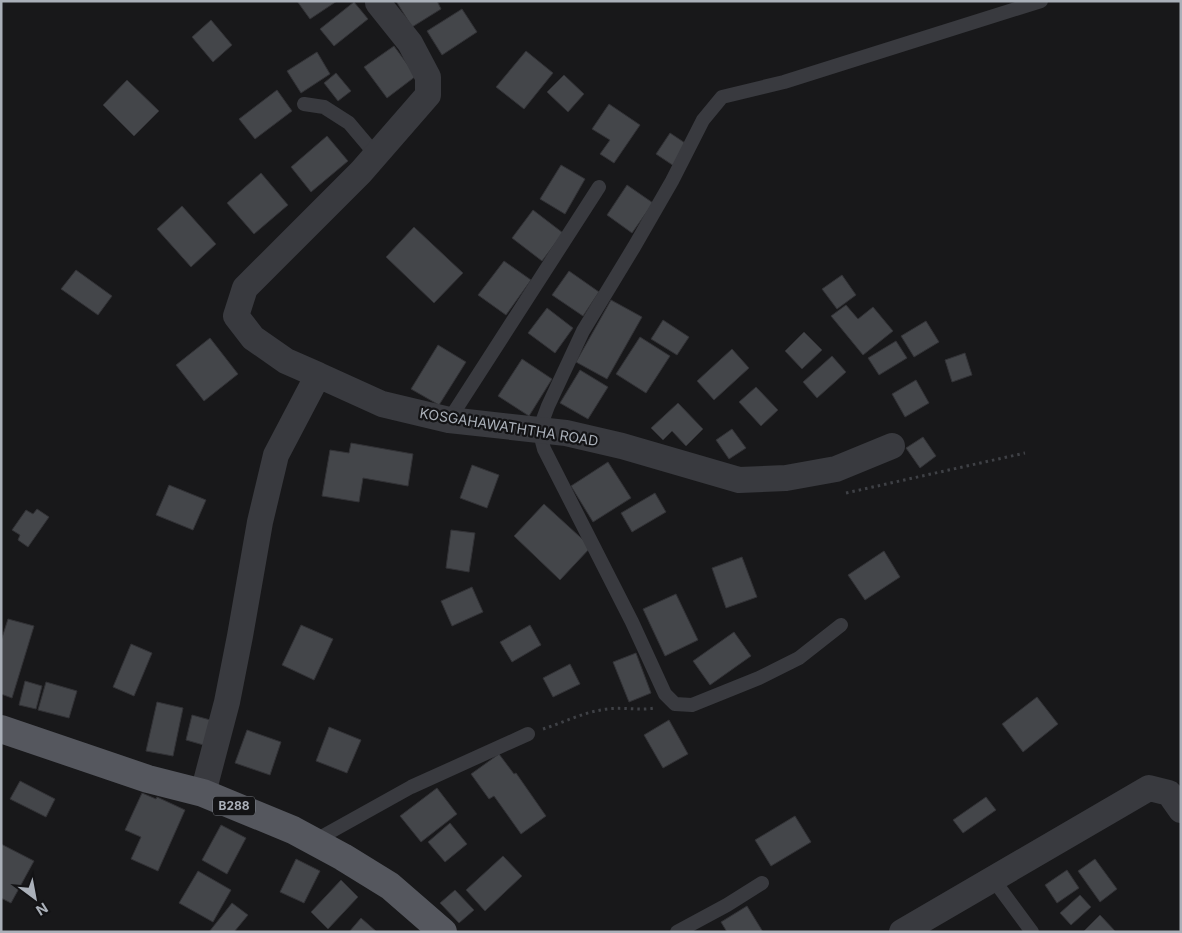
<svg xmlns="http://www.w3.org/2000/svg" width="1182" height="933" font-family="Inter,sans-serif">
<rect width="100%" height="100%" fill="#18181a"/>
<!-- building -->
<path fill="#44464a" stroke="#323236" d="M297,1h40l-27,18z
M396,1h41l4,8 -29,18z
M354,2l14,17 -34,27 -14,-17z
M462,9l15,23 -35,23 -15,-24z
M211,20l21,25 -19,17 -21,-25z
M394,46l22,30 -29,22 -23,-31z
M526,51l27,22 -29,36 -28,-22z
M317,52l13,22 -29,19 -14,-22z
M336,73l15,18 -13,10 -14,-18z
M564,75l20,19 -16,18 -21,-20z
M127,80l32,31 -25,25 -31,-31z
M277,90l15,21 -37,28 -16,-20z
M609,104l31,21 -26,38 -14,-9 10,-14 -18,-11z
M670,133l18,12 -14,21 -18,-12z
M327,136l21,25 -37,31 -20,-25z
M561,165l24,14 -20,35 -25,-15z
M261,173l27,32 -34,29 -27,-31z
M627,185l26,18 -21,30 -25,-18z
M182,206l34,38 -25,23 -34,-38z
M533,210l30,23 -21,28 -30,-23z
M414,227l49,46 -29,30 -48,-46z
M504,261l27,19 -25,35 -28,-20z
M76,270l36,26 -14,19 -37,-26z
M569,271l30,21 -16,24 -31,-21z
M842,275l14,20 -19,14 -15,-20z
M611,300l31,17 -35,62 -31,-17z
M846,305l12,14 15,-12 20,24 -30,24 -32,-39z
M547,308l26,20 -18,25 -27,-20z
M663,320l26,17 -12,18 -26,-16z
M926,321l13,21 -25,15 -13,-21z
M804,332l18,18 -20,19 -17,-18z
M640,337l30,19 -24,37 -30,-19z
M210,338l28,36 -34,27 -28,-36z
M896,341l11,17 -28,17 -11,-17z
M438,345l28,17 -27,43 -28,-16z
M732,349l17,19 -35,32 -17,-19z
M965,353l7,22 -20,7 -7,-22z
M832,356l14,16 -29,26 -14,-16z
M522,359l30,20 -23,37 -31,-20z
M580,370l28,17 -20,32 -28,-16z
M916,380l13,23 -24,14 -13,-23z
M756,387l22,23 -17,16 -22,-24z
M678,403l25,26 -17,17 -14,-15 -9,9 -12,-12z
M732,429l14,19 -17,11 -13,-19z
M923,437l13,19 -16,12 -14,-20z
M351,443l62,11 -5,32 -45,-8 -4,24 -37,-6 8,-46 19,3z
M608,462l23,36 -38,24 -22,-36z
M472,465l27,10 -12,33 -27,-10z
M169,485l37,15 -13,30 -37,-15z
M655,493l11,19 -34,20 -11,-19z
M544,504l47,43 -31,33 -46,-44z
M37,509l12,8 -21,30 -10,-7 2,-5 -8,-5 14,-20 7,4z
M451,530l24,3 -6,39 -23,-4z
M884,551l16,26 -35,23 -17,-25z
M742,557l15,40 -31,11 -14,-40z
M472,587l11,25 -31,14 -11,-25z
M676,594l22,46 -33,16 -22,-47z
M8,619l26,7 -22,72 -11,-4v-53z
M301,625l32,14 -19,41 -32,-15z
M530,625l11,20 -29,17 -12,-20z
M734,632l17,24 -41,29 -17,-24z
M131,644l21,9 -18,43 -21,-9z
M636,653l15,40 -22,9 -16,-40z
M570,664l10,20 -27,13 -10,-19z
M25,681l17,5 -6,23 -17,-4z
M46,682l31,9 -8,27 -31,-8z
M1037,697l21,27 -35,28 -21,-28z
M157,702l26,6 -10,48 -27,-5z
M192,715l22,6 -7,25 -21,-6z
M669,720l19,34 -25,14 -19,-33z
M329,727l32,13 -14,33 -31,-12z
M247,730l34,12 -11,33 -35,-12z
M499,754l15,20 2,-1 30,43 -25,18 -27,-38 -5,3 -18,-25z
M20,781l35,18 -9,18 -36,-18z
M437,788l20,26 -36,28 -21,-26z
M142,793l14,6 1,-2 28,13 -27,61 -27,-12 10,-22 -16,-7z
M986,797l10,13 -33,23 -10,-13z
M795,816l16,26 -40,24 -16,-26z
M450,823l17,21 -22,18 -17,-20z
M221,825l25,13 -19,36 -25,-14z
M1,844l33,17 -23,42 -10,-5z
M503,856l19,20 -37,35 -19,-21z
M296,859l24,12 -16,32 -24,-11z
M1095,859l22,30 -17,13 -22,-31z
M1067,870l12,18 -22,15 -12,-18z
M198,871l33,19 -18,32 -34,-19z
M341,880l17,17 -30,32 -17,-17z
M455,890l19,20 -15,13 -19,-20z
M1080,895l11,12 -20,18 -11,-12z
M232,903l16,12 -14,17h-25z
M747,906l16,26h-36l-6,-10z
M1100,915l16,17h-33z
M361,918l16,14h-28z"/>
<g fill="none" stroke-linecap="round" stroke-linejoin="round">
<!-- path -->
<path stroke="#3f4146" stroke-width="3" stroke-dasharray="2.5 4" stroke-linecap="butt" d="M846,493l179,-40
M543,729c19,-6 39,-16 58,-19 18,-4 37,1 54,-2"/>
<!-- lane -->
<path stroke="#393a3f" stroke-width="14" d="M304,104l20,3 25,16 27,32
M449,420l150,-233
M841,625l-42,33 -40,20 -67,27 -17,-1 -10,-10 -33,-72 -88,-173 -5,-19 9,-24 35,-75 51,-84 38,-66 31,-61 19,-23 62,-15 257,-81
M314,841l97,-54 117,-53
M993,879l39,53
M677,932l50,-27 35,-22"/>
<!-- street -->
<path stroke="#393a3f" stroke-width="26" d="M318,375l-32,-14 -33,-23 -17,-22 9,-28 116,-116 67,-77v-18l-18,-34 -32,-40
M203,793l24,-91 13,-66 20,-114 16,-67 42,-80 64,29 67,16 117,13 56,13 117,34 47,-2 50,-9 56,-23
M902,932l247,-144 20,5 12,17"/>
<!-- primary -->
<path stroke="#55575e" stroke-width="28" d="M1,729l147,50 55,14 90,37 50,27 47,29 53,46"/>
</g>
<g text-anchor="middle" stroke-width="4.5" stroke-linejoin="round" paint-order="stroke">
<!-- shield labels -->
<rect fill="#131315" stroke="#7d8188" stroke-width="1" x="213" y="796.5" width="42" height="19" rx="4"/>
<g font-size="12" font-weight="bold" fill="#aab0b9">
<text x="234" y="810">B288</text>
</g>
<!-- street labels -->
<g font-size="14" fill="#aab0b9" stroke="#131315">
<text transform="translate(509 427) rotate(9)" y="5">KOSGAHAWATHTHA ROAD</text>
</g>
</g>
<!-- border -->
<rect width="1182" height="933" fill="none" stroke="#aab0b9" stroke-width="5"/>
<!-- north arrow -->
<g transform="translate(35 898) rotate(148)" stroke="#131315" stroke-width="4" paint-order="stroke">
<path d="M0-4L9 19L0 12L-9 19Z" fill="#aab0b9"/>
<text y="-8" font-size="14" font-weight="bold" text-anchor="middle" fill="#aab0b9">N</text>
</g>
</svg>
